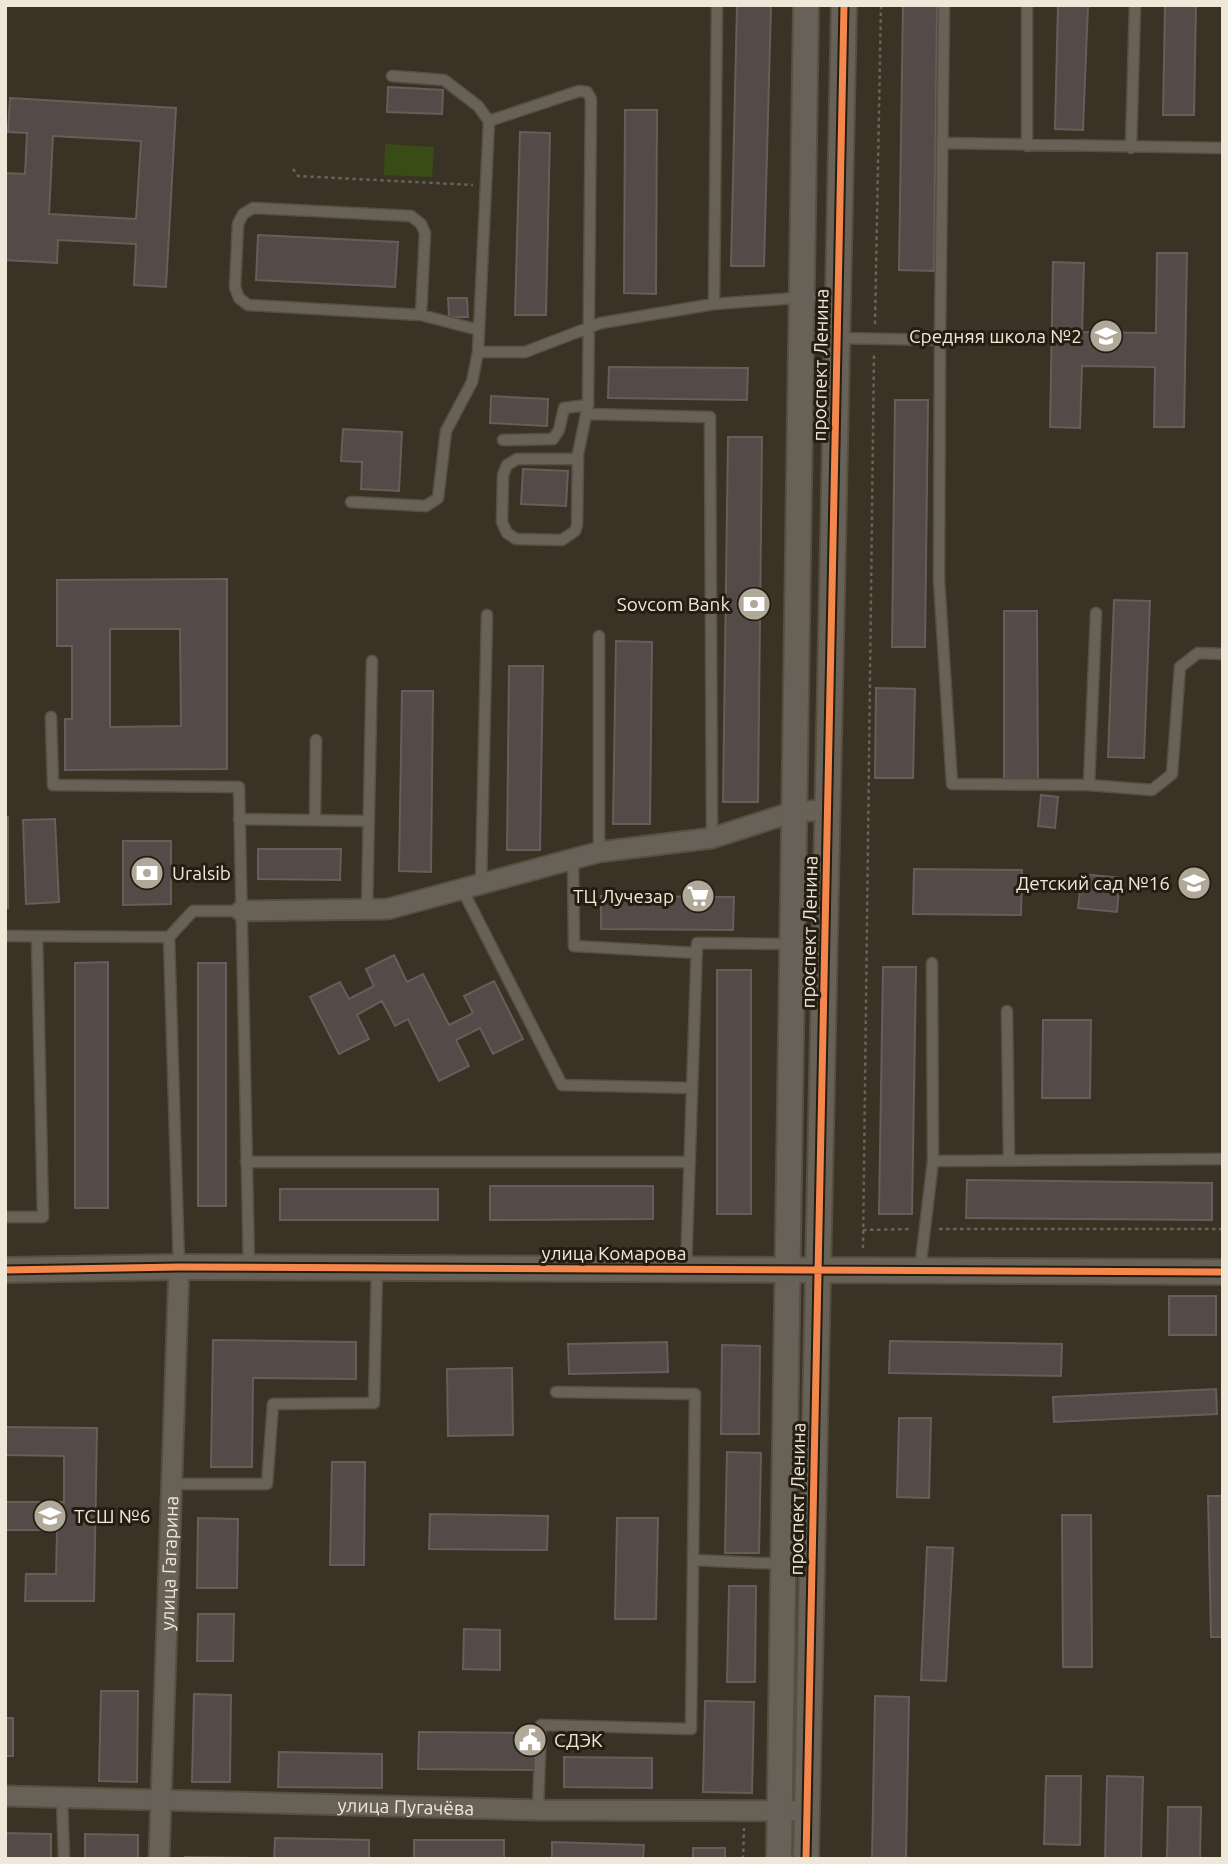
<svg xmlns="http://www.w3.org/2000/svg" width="1228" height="1864" font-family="Ubuntu,sans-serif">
<rect width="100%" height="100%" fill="#3a3224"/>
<!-- green -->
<path fill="#3a4c16" d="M385,144l49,3 -2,30 -48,-2z"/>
<!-- building -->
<path fill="#544a47" stroke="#675d5a" stroke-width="2" fill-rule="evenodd" d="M737,5h34l-7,261h-33z
M903,5h34l-3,266 -35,-1z
M1058,5h30l-5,125 -28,-1z
M1165,5h31l-2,110h-31z
M388,87l55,3 -1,24 -55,-2z
M10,98l166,10 -10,179 -32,-2 2,-41 -78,-4 -1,23 -52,-3v-87l20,1 2,-41 -19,-1zM53,136l88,5 -5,78 -87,-5z
M625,110h32l-1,184 -32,-1z
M520,132l30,1 -4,182h-31z
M258,235l140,7 -3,45 -139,-7z
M1157,253h30l-3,174h-30l1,-60 -73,-1 -2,62 -30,-1 3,-165 31,1 -2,69 74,1z
M448,298h19l1,19h-19z
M609,367l139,1 -1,32 -139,-2z
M491,396l57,3 -1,27 -57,-3z
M895,400h33l-3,247h-33z
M343,429l59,3 -3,59 -38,-2 1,-27 -21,-1z
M728,437h34l-4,365h-35z
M523,469l45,2 -2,35 -45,-2z
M227,579v190l-162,1v-51h7v-73h-15v-66zM110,629h70l1,97 -71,1z
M1114,600l36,1 -6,157 -36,-1z
M1004,611h33l1,170 -34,1z
M616,641l36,1 -2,182h-37z
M509,666h34l-3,184h-33z
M876,688l39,1 -2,89h-38z
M402,691h31l-2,181 -32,-1z
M1041,795l17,2 -3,31 -17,-2z
M5,817h3v91h-3z
M55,819l4,83 -33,2 -3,-84z
M123,841h48v63l-48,1z
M258,849h83l-1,31 -82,-1z
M914,869l108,1 -1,45 -108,-1z
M1082,874l38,4 -3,34 -39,-4z
M601,896l133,1 -1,33 -132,-1z
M394,955l13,27 16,-8 26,51 24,-12 -9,-17 30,-15 29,58 -30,15 -13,-26 -24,12 13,26 -30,15 -31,-62 -13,7 -13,-25 -25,14 12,24 -30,15 -29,-57 30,-15 9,17 25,-13 -8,-17z
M108,962v246h-33v-245z
M198,963h28v243h-28z
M883,967h33l-4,247h-33z
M717,970h34v244h-34z
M1043,1020h48l-1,78h-48z
M967,1180l245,3v37l-246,-2z
M490,1186h163v33l-163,1z
M280,1189h158v31h-158z
M1169,1296h47v39h-47z
M213,1340l143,2v37l-103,-1 -1,89h-41z
M890,1341l172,3 -1,32 -172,-3z
M667,1342l1,30 -99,2 -1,-30z
M722,1345l38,1 -1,88h-38z
M512,1368l1,67 -65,1 -1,-67z
M1216,1389l1,25 -163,8 -1,-25z
M899,1418h32l-2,80 -32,-1z
M5,1427l92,1 -3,173h-69l1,-27h30l1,-44h-52v-28h59v-46l-59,-1z
M727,1452l34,1 -2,100h-34z
M332,1462h33l-1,103h-34z
M1208,1496h15v141h-12z
M430,1514l118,2 -1,34 -118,-1z
M1062,1515h29l1,152h-29z
M198,1518l40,1 -1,69h-40z
M617,1518h41l-2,101h-41z
M927,1547l26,1 -7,133 -25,-1z
M729,1586h27l-1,96h-28z
M198,1614h36l-1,47h-36z
M464,1629l36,1v40l-37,-1z
M101,1691h37l-1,91 -38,-1z
M194,1694l37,1 -1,87h-38z
M875,1696l34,1 -3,162h-34z
M705,1701l49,1 -2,91 -49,-1z
M5,1718h8v38h-8z
M419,1732l116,1v37l-117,-1z
M279,1752l103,2v34l-104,-1z
M564,1757l88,1v30l-88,-1z
M1046,1776h35l-1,69 -36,-1z
M1107,1776l36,1 -2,82h-36z
M1168,1807h33l-1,52h-33z
M5,1833l46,1v25h-46z
M85,1834l53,1v24h-53z
M275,1838l94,2v19h-95z
M414,1840h90v19h-90z
M552,1842l92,3 -1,14h-91z
M693,1848h32v11h-32z
M185,1857l69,1v1h-69z"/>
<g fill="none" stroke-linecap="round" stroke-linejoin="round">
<defs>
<path id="service" d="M489,121l90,-30 8,1 4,7 -3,306 -10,49 -1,71 -2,6 -13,9 -46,-1 -9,-6 -5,-11 1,-47 4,-10 10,-6h61
M942,143l281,5
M1027,146v-141
M1131,148l4,-143
M253,208l158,8 10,8 4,9 -4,82 -173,-10 -9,-7 -4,-11 3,-63 5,-10z
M714,304l3,-299
M421,315l58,15
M837,338l103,2 4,-335
M940,340l-1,240 13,204 137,1 63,5 20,-16 8,-107 18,-14 25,1
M478,352h47l76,-29 113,-19 123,-9
M588,414l122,3 2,421
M503,440l50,-1 6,-9 5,-22 24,-3
M351,502l75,4 12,-8 8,-67 26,-49 6,-30 11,-231 -11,-15 -34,-26 -52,-4
M599,636v216
M51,717l2,68 186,2 10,480
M1089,785l7,-172
M239,819l130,2
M315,820l1,-80
M573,859l1,87 123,7
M481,884l6,-269
M462,889l100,196 130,3
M367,909l5,-248
M5,936l164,1
M932,963l1,198
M1007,1011l2,150
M246,1162h444
M5,1217h38l-6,-281
M179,1266l-10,-329 24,-26h48
M686,1269l11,-326 93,1
M920,1269l13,-108 290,-2
M171,1484h96l6,-80 101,-1 3,-135
M693,1560l90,4
M62,1798l2,61
M538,1810l3,-85 150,4 4,-335 -139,-2"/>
<g id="minor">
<path d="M241,911l147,-2 211,-57 113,-14 81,-26 34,-2"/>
<path id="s1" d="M5,1796l533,14 269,1"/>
<path id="s2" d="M159,1859l20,-592"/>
</g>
<path id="tertiary" d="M5,1270l174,-3 1044,5
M779,1859l27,-1854
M806,1859l38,-1854"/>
</defs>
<!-- service casing -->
<use href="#service" stroke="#564f42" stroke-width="13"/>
<!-- minor casing -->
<use href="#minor" stroke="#564f42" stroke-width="23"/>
<!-- tertiary casing -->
<use href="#tertiary" stroke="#564f42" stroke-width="28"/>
<!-- path -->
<path stroke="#686259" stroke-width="2.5" stroke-dasharray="3.5 3.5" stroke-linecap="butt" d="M293,169l5,7 175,9
M875,324l6,-319
M939,1229h284
M863,1230l48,-1
M863,1248l11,-896
M743,1859l1,-31"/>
<!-- service -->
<use href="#service" stroke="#676157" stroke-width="10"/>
<!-- minor -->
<use href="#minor" stroke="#676157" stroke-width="19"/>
<!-- tertiary -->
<use href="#tertiary" stroke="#676157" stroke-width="24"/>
<defs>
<path id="cycleway" d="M5,1270l174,-3 1044,5
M806,1859l38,-1854"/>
</defs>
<!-- cycleway casing -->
<use href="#cycleway" stroke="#241d12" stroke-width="11"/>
<!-- cycleway -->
<use href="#cycleway" stroke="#f5874c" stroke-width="7"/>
</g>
<!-- icons -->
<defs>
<symbol id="school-disc" viewBox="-11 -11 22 22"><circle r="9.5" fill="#b0a899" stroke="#241d12"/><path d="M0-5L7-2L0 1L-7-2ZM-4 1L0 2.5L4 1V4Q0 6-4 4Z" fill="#fff"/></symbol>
<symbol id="bank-disc" viewBox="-11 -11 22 22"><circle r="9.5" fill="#b0a899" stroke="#241d12"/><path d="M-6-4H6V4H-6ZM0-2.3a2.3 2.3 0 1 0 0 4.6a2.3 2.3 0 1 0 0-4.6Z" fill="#fff"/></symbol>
<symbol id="supermarket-disc" viewBox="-11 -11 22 22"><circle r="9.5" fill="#b0a899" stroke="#241d12"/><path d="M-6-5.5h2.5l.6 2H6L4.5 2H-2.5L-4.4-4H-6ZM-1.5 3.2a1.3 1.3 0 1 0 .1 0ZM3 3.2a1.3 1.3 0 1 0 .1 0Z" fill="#fff"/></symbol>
<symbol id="civic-disc" viewBox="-11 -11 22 22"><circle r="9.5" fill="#b0a899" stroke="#241d12"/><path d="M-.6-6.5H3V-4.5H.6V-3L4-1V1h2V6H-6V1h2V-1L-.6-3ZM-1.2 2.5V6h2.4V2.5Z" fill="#fff"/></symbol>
</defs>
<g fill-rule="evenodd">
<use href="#school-disc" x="1087" y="317" width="38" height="38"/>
<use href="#bank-disc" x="735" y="585" width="38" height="38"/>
<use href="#bank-disc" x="128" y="854" width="38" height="38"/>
<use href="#school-disc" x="1175" y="864" width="38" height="38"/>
<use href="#supermarket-disc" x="679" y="877" width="38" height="38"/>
<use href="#school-disc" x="31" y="1497" width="38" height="38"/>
<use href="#civic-disc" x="511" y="1721" width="38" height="38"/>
</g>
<g text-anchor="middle" stroke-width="6" stroke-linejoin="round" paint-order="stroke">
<!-- poi labels -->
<g font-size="19" fill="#f0e7d8" stroke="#241d12" text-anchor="end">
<text x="1082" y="343">Средняя школа №2</text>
<text x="730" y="611">Sovcom Bank</text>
<text x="172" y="880" text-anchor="start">Uralsib</text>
<text x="1170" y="890">Детский сад №16</text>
<text x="674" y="903">ТЦ Лучезар</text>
<text x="74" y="1523" text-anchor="start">ТСШ №6</text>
<text x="554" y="1747" text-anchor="start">СДЭК</text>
</g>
<!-- street labels -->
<g font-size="19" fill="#f0e7d8" stroke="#241d12">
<text transform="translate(820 365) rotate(-89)" y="7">проспект Ленина</text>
<text transform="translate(809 932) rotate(-89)" y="7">проспект Ленина</text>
<text x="614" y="1260">улица Комарова</text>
<text transform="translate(797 1499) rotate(-89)" y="7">проспект Ленина</text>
<text dy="7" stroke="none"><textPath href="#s2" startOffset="296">улица Гагарина</textPath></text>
<text dy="7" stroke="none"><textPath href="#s1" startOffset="401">улица Пугачёва</textPath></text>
</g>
</g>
<!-- border -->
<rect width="1228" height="1864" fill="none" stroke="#f0e7d8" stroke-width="14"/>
</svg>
